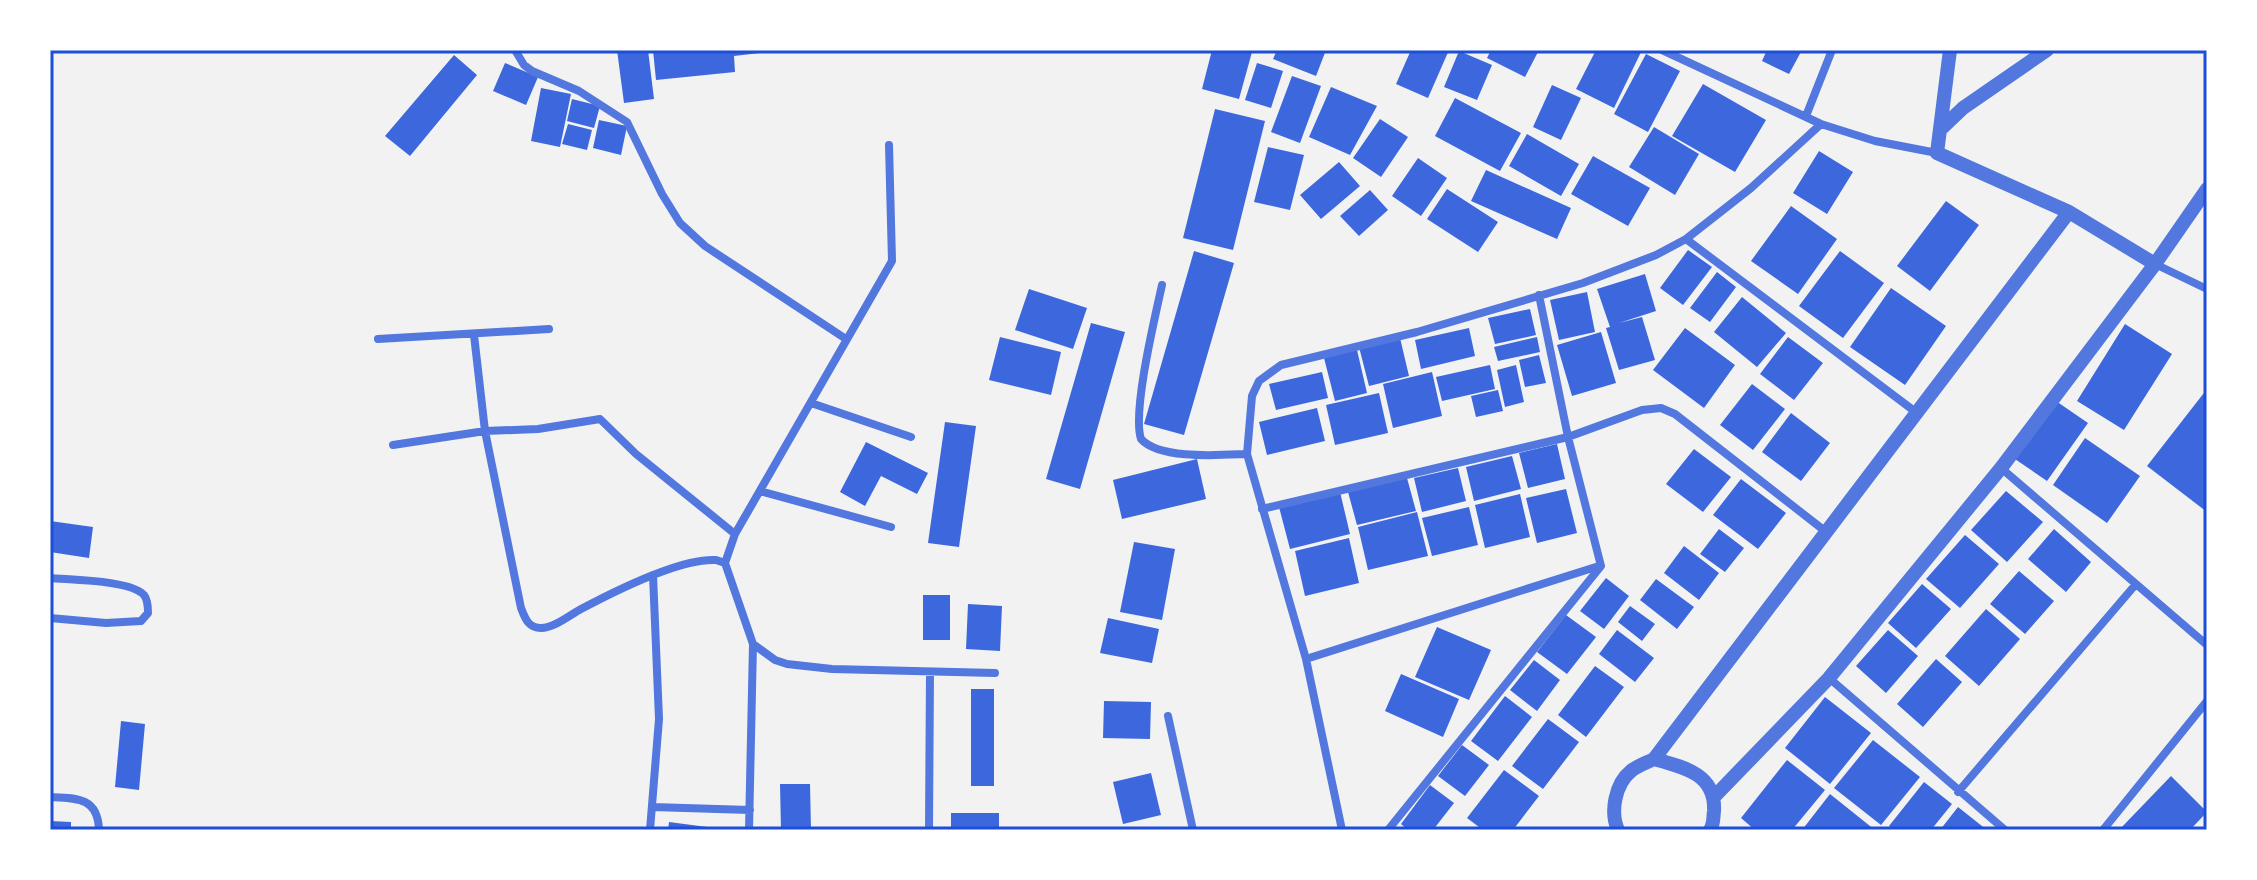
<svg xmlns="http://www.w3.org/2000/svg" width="2257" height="880" font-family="Karla,sans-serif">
<rect width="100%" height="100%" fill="#f2f2f2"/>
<!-- building -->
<path fill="#3d67dc" d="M617,50h31l6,49 -30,4z
M653,50h116v2l-35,4 1,16 -79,8z
M1212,50l40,2 -13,47 -37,-10z
M1277,50h49l-10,26 -43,-17z
M1411,50h38l-21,48 -32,-14z
M1491,50h48l-14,27 -38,-19z
M1596,50h46l-28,58 -38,-19z
M1767,50h35l-13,24 -27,-13z
M1459,51l33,14 -15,35 -33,-13z
M1646,54l34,17 -32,61 -34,-18z
M454,55l23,20 -67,81 -25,-20z
M505,63l33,14 -12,28 -33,-14z
M1257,63l26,8 -12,37 -26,-8z
M1292,76l29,10 -21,57 -29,-11z
M1703,84l63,36 -31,52 -63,-36z
M1552,85l29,13 -20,42 -28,-13z
M1331,87l46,19 -27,49 -41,-18z
M541,88l30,6 -11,53 -29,-6z
M1455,98l66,35 -21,38 -65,-35z
M572,99l28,7 -6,22 -27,-7z
M1215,109l50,12 -32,129 -50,-12z
M1380,119l28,18 -27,40 -28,-19z
M599,120l28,6 -6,29 -28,-7z
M568,124l24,6 -5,20 -25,-6z
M1654,127l45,27 -24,41 -46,-28z
M1527,134l52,30 -18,32 -52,-30z
M1268,147l36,8 -14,55 -36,-8z
M1819,151l34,21 -26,42 -34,-21z
M1593,156l57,32 -22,38 -57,-32z
M1418,158l29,20 -26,38 -29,-20z
M1339,162l21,24 -39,33 -21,-24z
M1486,170l85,38 -14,31 -86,-38z
M1447,189l51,33 -20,30 -51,-33z
M1370,190l18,20 -29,26 -19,-20z
M1946,201l33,24 -49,66 -33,-25z
M1791,206l46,33 -39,55 -47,-33z
M1688,250l24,17 -29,38 -23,-17z
M1194,251l40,12 -50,172 -40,-11z
M1840,251l44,32 -41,55 -44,-32z
M1717,272l19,15 -26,35 -20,-14z
M1645,274l11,37 -37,12 23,-6 13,43 -36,10 -13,-42 4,-1 -13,-38z
M1891,288l55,38 -41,59 -55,-38z
M1029,289l58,19 -14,41 -58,-19z
M1587,292l8,40 -36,8 -9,-40z
M1742,297l44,36 -29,34 -43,-35z
M1530,309l6,26 -41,9 -7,-26z
M1091,323l34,9 -45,157 -34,-10z
M2125,324l47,30 -48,76 -47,-29z
M1469,328l6,28 -54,13 -6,-29z
M1685,328l50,37 -31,43 -51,-38z
M1601,332l15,51 -44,13 -15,-51z
M1000,337l61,15 -10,43 -62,-15z
M1537,337l3,15 -42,9 -4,-14z
M1788,337l35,26 -29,37 -34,-26z
M1400,338l9,38 -40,10 -10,-39z
M1357,350l10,43 -32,8 -11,-43z
M1539,355l7,28 -21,4 -6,-27z
M1490,365l5,24 -53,12 -6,-24z
M1516,365l8,37 -19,5 -8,-37z
M1322,372l6,26 -52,12 -7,-26z
M1432,372l10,44 -49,12 -10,-44z
M1752,384l33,25 -32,41 -33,-25z
M2207,389v123l-60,-46z
M1498,390l5,21 -27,6 -5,-21z
M1379,393l9,40 -53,12 -9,-40z
M2053,399l35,24 -41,58 -35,-24z
M1317,408l8,33 -58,14 -8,-33z
M1791,413l39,30 -29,38 -39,-29z
M945,422l31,4 -17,121 -31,-4z
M2085,438l55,38 -33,47 -54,-38z
M866,442l62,31 -11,21 -36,-18 -16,30 -25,-14z
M1557,444l8,35 -37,9 -9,-35z
M1694,449l37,28 -28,35 -37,-28z
M1512,456l9,33 -47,12 -8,-34z
M1197,459l9,40 -84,20 -9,-39z
M1458,468l8,33 -44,11 -8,-34z
M1407,478l9,33 -59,14 -9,-33z
M1741,479l45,34 -28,36 -45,-34z
M1566,489l11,44 -40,10 -11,-45z
M2006,491l37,31 -36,40 -36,-32z
M1340,492l10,42 -60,15 -11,-42z
M1520,494l10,43 -45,11 -10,-43z
M1469,507l9,38 -46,11 -10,-38z
M1417,512l11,44 -60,14 -10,-43z
M50,521l43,6 -4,31 -39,-6z
M1719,529l25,19 -19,24 -25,-18z
M2054,529l37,33 -25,30 -38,-33z
M1965,535l34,29 -39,44 -34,-29z
M1349,538l10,45 -54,13 -10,-45z
M1134,542l41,7 -13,71 -42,-8z
M1684,546l35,27 -20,27 -35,-27z
M2019,571l35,30 -29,33 -35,-30z
M1606,578l23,18 -25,33 -24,-18z
M1656,579l38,28 -17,22 -37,-29z
M1922,584l29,25 -35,39 -28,-25z
M923,595h27v45h-27z
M968,604l34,2 -2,45 -34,-2z
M1630,606l25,18 -13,17 -24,-19z
M1986,609l34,30 -41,47 -34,-30z
M1566,615l30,22 -29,37 -30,-22z
M1108,618l51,11 -7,34 -52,-10z
M1437,627l54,23 -22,50 -54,-23z
M1617,630l37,28 -19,24 -36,-28z
M1888,630l30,26 -32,37 -30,-27z
M1936,659l26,23 -39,45 -26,-23z
M1534,660l26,20 -23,31 -27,-21z
M1595,666l29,21 -38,50 -28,-22z
M1401,674l58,25 -16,38 -58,-26z
M971,689h23v97h-23z
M1505,696l27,21 -34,44 -27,-20z
M1825,697l46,36 -41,51 -45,-36z
M1104,701l47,1 -1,37 -47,-1z
M1548,719l31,23 -36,47 -31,-23z
M121,721l24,3 -6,66 -24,-3z
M1873,740l47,37 -39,48 -47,-37z
M1462,745l27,20 -24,31 -27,-20z
M1787,760l38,30 -33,40h-37l-14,-12z
M1504,770l35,26 -26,34h-30l-16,-12z
M1151,773l10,42 -38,9 -10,-42z
M2171,776l36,36 -17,18h-71z
M1924,782l28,22 -21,26h-38l-4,-4z
M780,784h30l1,46h-30z
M1430,785l24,18 -21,27h-25l-7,-6z
M1830,794l45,36h-73z
M1958,807l29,23h-47z
M951,813h48v17h-48z
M50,821l21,1v8h-21z
M669,822l46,6 -1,2h-46z"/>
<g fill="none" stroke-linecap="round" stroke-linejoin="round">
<!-- minor -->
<path stroke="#5277de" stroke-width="8" d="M515,50l9,15 8,6 47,20 48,31 35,72 18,29 25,23 141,93
M1662,50l159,74 54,17 62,12
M1806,116l26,-66
M1686,239l231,174
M2155,264l52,25
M1162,285c-7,32 -30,127 -21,154 19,21 79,16 106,15
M474,335l11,96 36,177c4,10 7,20 20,20 13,0 29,-13 40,-19 32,-17 98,-51 135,-49l9,3 28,81 22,16 12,4 45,5 163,4
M378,339l171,-10
M811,403l100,34
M393,445l92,-14 53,-2 62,-10 36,35 99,80
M2001,468l206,177
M760,491l131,36
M1262,509l306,-72 74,-27 19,-2 14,6 150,117
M725,563l10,-29 157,-273 -3,-116
M50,578c20,2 81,2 94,17 4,5 4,12 4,18l-7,8 -35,2 -56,-5
M1306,659l293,-93
M1829,678l176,152
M1168,716l25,114
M1958,792l178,-208
M50,797c26,1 48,0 49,33
M652,807l98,3
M650,830l9,-111 -6,-144
M749,830l4,-186
M929,830l1,-158
M1342,830l-36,-171 -59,-205 5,-58 7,-15 22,-16 136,-33 166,-49 73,-28 30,-16 65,-51 70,-64
M1388,830l213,-264 -33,-129 -29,-142
M2103,830l104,-129"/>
<!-- tertiary -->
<path stroke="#5277de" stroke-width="14" d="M1950,50l-13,103 132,59 86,52
M1941,129l22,-21 84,-58
M1654,759l415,-547
M1714,797l115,-119 172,-210 154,-204 52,-75
M1618,830c-8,-18 -3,-46 13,-59 6,-5 15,-8 23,-12 30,8 62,15 60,52 -1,8 0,13 -4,19"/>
</g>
<!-- border -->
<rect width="2257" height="880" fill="none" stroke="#ffffff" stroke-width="104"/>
<rect x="52" y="52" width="2153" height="776" fill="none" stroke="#1d4ed8" stroke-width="3"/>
</svg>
